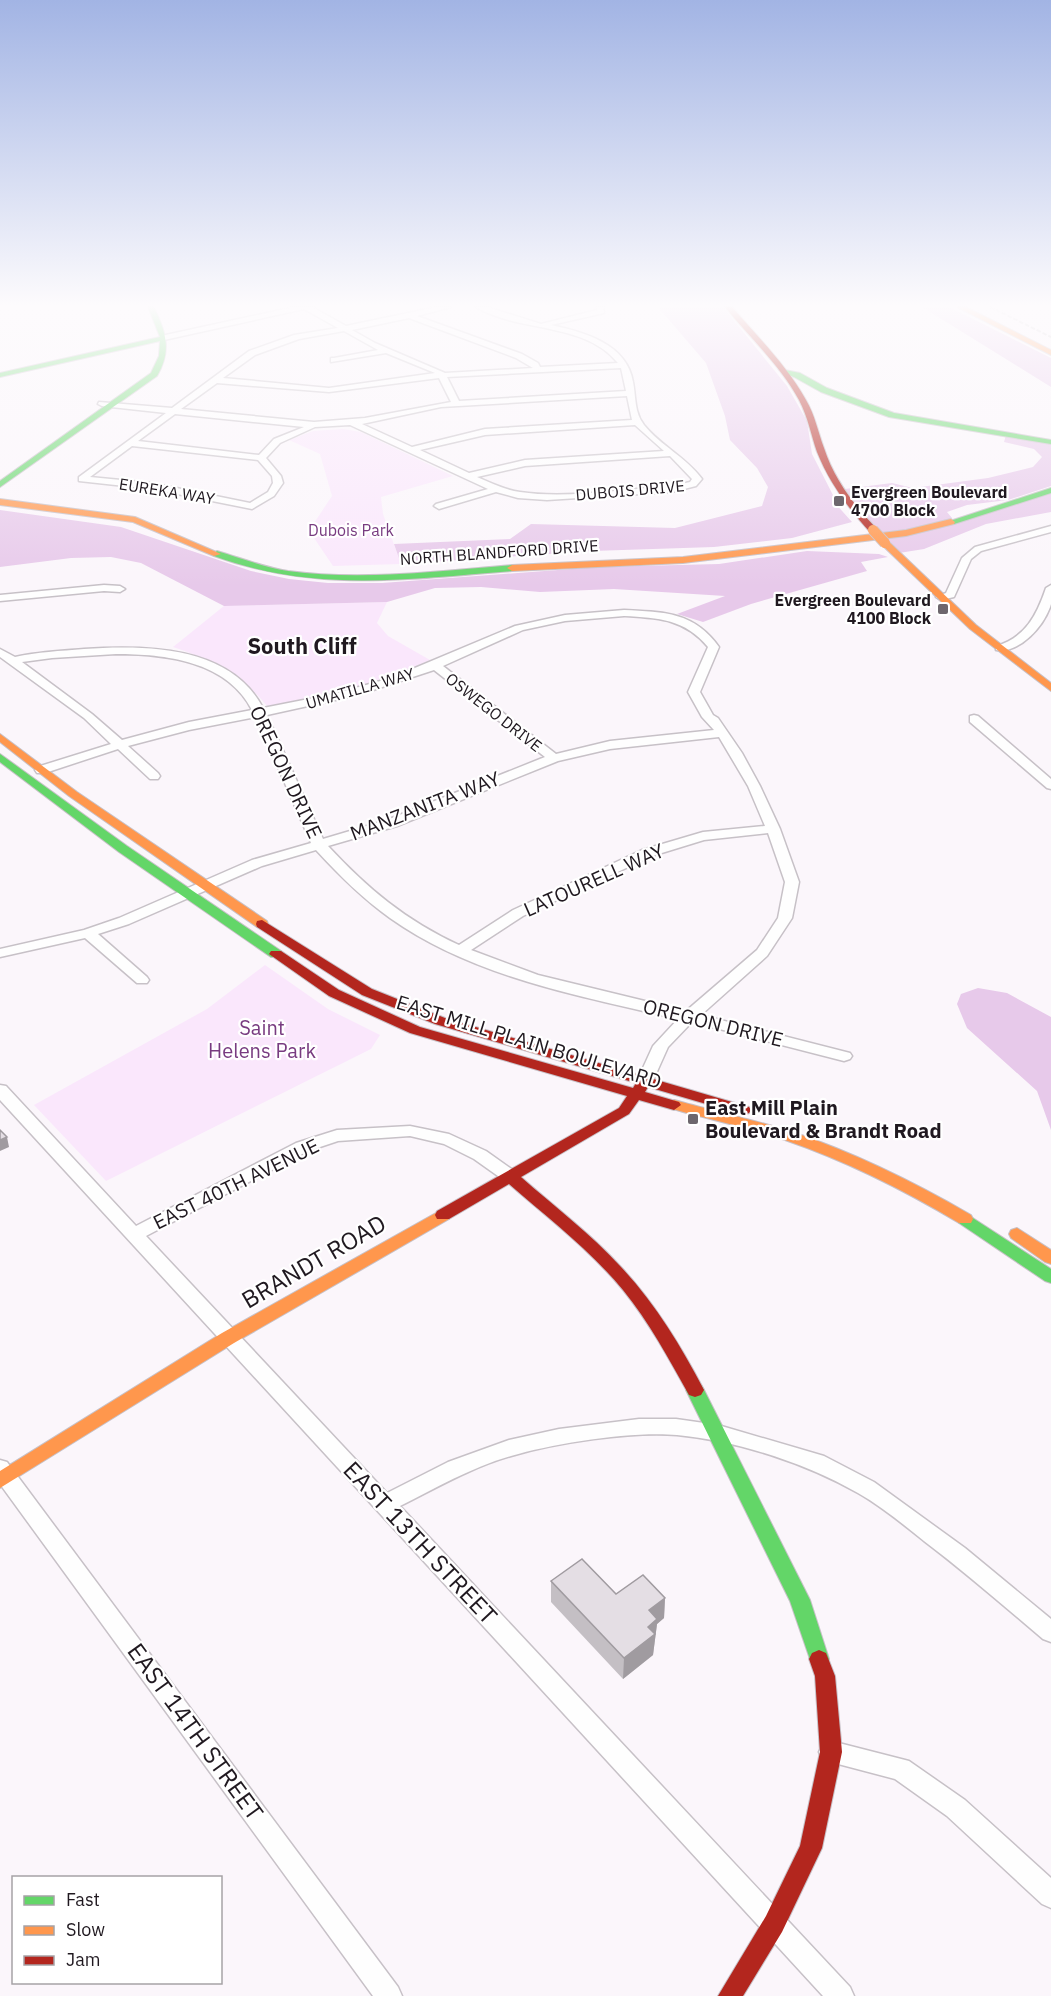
<svg xmlns="http://www.w3.org/2000/svg" width="1051" height="1996" font-family="'IBM Plex Sans',sans-serif">
<rect width="100%" height="100%" fill="#fbf6fb"/>
<!-- green -->
<path fill="#fae7fc" d="M343,429l18,3 92,44 -72,21 2,17 18,50 -68,2 -21,-31 -2,-6 22,-33 -12,-42 -31,-14 24,-9z
M387,602l-10,21 11,13 42,24c-52,24 -107,36 -163,46 -25,-31 -57,-47 -94,-59l51,-41z
M265,965l63,44 52,26 -9,14 -265,132 -72,-76 173,-96z"/>
<!-- forest -->
<path fill="#e7c9ea" d="M658,307h65l64,79 20,35 5,33 23,45 -1,3 18,20 -60,16 -78,9 -122,4 -191,13 -7,-20 116,-5 21,-15 144,4 87,-22 6,-19 -11,-19 -27,-28 -5,-24 -19,-53z
M922,307h27l102,51v29z
M1006,435l45,9v42l-43,14 -41,5 -20,7 5,6 -28,10 -43,8 -36,-47 47,-6 21,5 75,-10 45,-11 9,-10 -8,-8 -30,-7z
M1051,493v19l-65,12 -62,25 -25,4 -13,-14z
M0,510l121,17 130,44 38,8 39,4h54l216,-16 121,-3 88,-13 72,3 9,3 -27,5 6,9 -116,33 -48,18 -26,-8 48,-18 -111,-7 -74,3 -59,-5 -46,1 -48,14 -163,4 -83,-43 -30,-6 -40,1 -71,9z
M978,988l29,5 44,24v113l-14,-39 -70,-63 -10,-24 4,-10z"/>
<g fill="none" stroke-linecap="round" stroke-linejoin="round">
<defs>
<path id="street" d="M294,307h18l34,19 91,-19h14l-34,9 105,38 16,9 2,4 78,-4c-34,-42 -99,-30 -142,-56h11l54,17 56,-14 -1,-3h7l1,6 -53,12c33,7 76,19 82,57 3,15 1,30 11,43 17,21 42,32 58,54l-6,7 -24,6 -125,8 -29,-2 -22,-6 -57,17 -5,-3 2,-2 52,-15 -138,-64 -35,2 -35,16 -14,15 15,18 2,7 -9,13 -22,13 -100,-20 -73,-8v-4l87,-64 -64,-7 -4,-2 1,-2 73,6 77,-57 45,-16 44,-7 -34,-19 -140,31 -3,-4zM409,318l107,40 17,10 -88,5 -70,-30 -23,-13zM344,331l34,19 -44,8h-3v4l55,-9 49,20 -106,15 -106,-10 32,-23 44,-16zM621,368l5,23 -167,10 -12,-24zM439,378l12,24 -86,16 -51,4 -133,-13 36,-26 112,9zM627,396l5,24 -147,9 -73,18 -50,-23 79,-17zM175,414l129,13 -30,12 -15,16 -121,-14zM635,425l29,26 -139,9 -56,13 -49,-23 65,-15zM132,446l126,14 14,16 1,7 -5,9 -18,11 -98,-20 -62,-6zM670,456l22,23 -2,3 -18,4c-47,3 -106,13 -152,6 -15,-2 -29,-9 -43,-15l48,-11z
M1051,526v6l-70,19 -10,8 -17,38 -13,3 -5,-3 10,-4 16,-35 13,-11z
M104,585l16,1 5,3 -5,3 -16,-1 -104,10v-6z
M1051,585c0,6 0,13 0,19 -6,21 -31,50 -55,46v-4c29,-8 41,-31 50,-58z
M624,610c41,2 70,2 95,37l-19,45 13,23 5,3 24,35 18,33 20,43 19,53 -7,36 -25,38 -66,59 149,38 2,3 -2,3 -6,2 -152,-39 -24,25 -17,38h-12l-2,-4 16,-35 25,-27c-98,-23 -205,-42 -288,-101 -28,-20 -51,-43 -74,-68l-54,16 -133,58 -31,10 49,43 2,3 -2,3h-10l-52,-45 -85,19v-8l84,-19 35,-12 133,-58 59,-17 -55,-126 -67,13 -61,16 30,27 2,3 -2,3h-8l-32,-30 -73,24h-8l-2,-3 2,-3 74,-23 -27,-26 -84,-61v-8l15,8c22,-5 45,-6 69,-8 61,-4 146,-4 179,59l71,-14 57,-16 124,-52 50,-11zM624,616c35,2 61,3 84,31l-20,45 14,25 12,13 -104,11 -54,13 -113,-88 80,-36 42,-9zM116,654c49,0 111,7 136,56l-63,12 -67,18 -30,-26 -70,-52 30,-4zM434,670l111,87 -158,63 -64,19 -56,-124 91,-20zM719,737l29,49 17,40 -62,6 -61,18 -129,60 -54,35c-53,-24 -92,-57 -131,-99l69,-20 161,-65 52,-12zM768,833l17,49 -7,36 -21,32 -71,61 -148,-36 -67,-25 52,-34 129,-60 52,-16z
M974,715l4,1 73,63v10l-4,-1 -77,-66v-6z
M0,1085l6,1 130,140 160,-83 41,-13 73,-4 39,8 37,17 31,22 3,4 -3,4h-12l-31,-22 -30,-15 -34,-8 -72,5 -30,10 -162,85 241,257 61,-31 61,-22 50,-11 80,-10h37l42,6 106,31 50,26 91,66 86,71v23l-8,-3c-39,-33 -78,-67 -119,-98 -21,-17 -43,-35 -66,-48 -53,-30 -120,-52 -181,-58 -45,-4 -122,8 -166,21 -39,11 -75,32 -111,50l450,481 4,9h-31l-823,-896z
M0,1460l7,2 391,525 4,9h-29l-373,-512z
M831,1741l78,20 56,39 86,78v30l-9,-4 -95,-88 -52,-37 -72,-19 -4,-8 4,-8z"/>
<path id="fast" d="M148,307h6c12,26 18,43 3,69l-157,111v-6l151,-108 8,-17 1,-15 -160,36v-4l160,-36z
M785,370l15,3 27,15 67,25 157,27v4l-162,-27 -68,-25 -27,-15 -11,-4v-2z
M1051,488v5l-97,31 -7,-2z
M217,551c24,7 46,16 71,20 74,10 150,0 224,-6l5,3 -5,3c-106,8 -196,22 -298,-15l-1,-2z
M0,754l127,92 154,105 2,3 -2,3h-10l-152,-105 -119,-90z
M965,1213l86,56v14l-6,-2 -86,-58 -2,-4 2,-4z
M695,1383l6,2 3,5 106,210 19,59 -3,6 -7,3 -7,-3 -22,-64 -104,-211 3,-5z"/>
<path id="slow" d="M957,307h9l85,43v5z
M0,499l135,18 86,37 -7,2 -81,-34 -133,-17z
M951,519l4,3 -1,2 -48,12 -223,27 -171,8 -5,-3 5,-3 171,-8 223,-27z
M882,541h6l88,84 75,58v8l-81,-62 -88,-84z
M0,734l77,58 190,129 1,3 -1,3h-10l-188,-131 -69,-54z
M674,1100c40,11 80,20 119,32 62,21 121,50 178,83l2,4 -2,4h-12c-55,-33 -113,-62 -174,-83 -38,-13 -78,-21 -116,-32l-2,-3z
M443,1209l6,2 2,4 -2,4 -215,124 -234,145v-17l222,-138z
M1017,1228l34,22v14l-6,-2 -34,-24 -2,-4 2,-4z"/>
<path id="jam" d="M725,307h7c26,30 55,59 74,93 9,15 12,32 18,48 10,31 30,57 52,80v4h-6c-22,-24 -41,-50 -53,-80 -6,-17 -9,-35 -18,-52 -19,-35 -49,-62 -74,-93z
M262,920l110,69 73,29 304,89 2,3 -2,3 -5,2 -96,-28 -3,5 34,10 2,3 -7,5 -35,-10 -10,14 -108,63c34,30 70,57 100,90 34,36 60,79 83,123l-3,5 -6,2 -6,-2c-20,-36 -40,-73 -66,-105 -33,-40 -75,-72 -114,-106l-60,35h-12l-2,-4 2,-4 182,-103 8,-12 -217,-63 -81,-37 -60,-42 2,-3h10l58,39 81,37 213,61 3,-5 -201,-59 -73,-29 -105,-68 -1,-3 1,-3z
M819,1650l7,3 9,23 7,76 -20,96 -40,84 -39,64h-25l48,-80 34,-70 20,-94 -5,-76 -6,-17 3,-6z"/>
</defs>
<!-- street casing -->
<use href="#street" stroke="#c7c1c7" stroke-width="3"/>
<!-- fast casing -->
<use href="#fast" stroke="#c7c1c7" stroke-width="2"/>
<!-- slow casing -->
<use href="#slow" stroke="#c7c1c7" stroke-width="2"/>
<!-- jam casing -->
<use href="#jam" stroke="#c7c1c7" stroke-width="2"/>
<!-- street -->
<use href="#street" fill="#fefefe" fill-rule="evenodd"/>
<!-- fast -->
<use href="#fast" fill="#63d668" fill-rule="evenodd"/>
<!-- slow -->
<use href="#slow" fill="#ff974d" fill-rule="evenodd"/>
<!-- jam -->
<use href="#jam" fill="#b3261e" fill-rule="evenodd"/>
<!-- rail -->
<path stroke="#c4c2c4" stroke-width="2" stroke-dasharray="4.5 2" stroke-linecap="butt" d="M990,307l61,30"/>
<defs>
<path id="slow-bridge" d="M873,530l12,13"/>
</defs>
<!-- slow-bridge casing -->
<use href="#slow-bridge" stroke="#c7c1c7" stroke-width="12" stroke-linecap="butt"/>
<!-- slow-bridge -->
<use href="#slow-bridge" stroke="#ff974d" stroke-width="10"/>
</g>
<!-- wall -->
<path fill="#c4bfc4" d="M551,1581l65,13 49,4 -1,20 -7,6 -4,31 -30,24 -72,-77z"/>
<!-- shaded-wall -->
<path fill="#a09ba0" d="M7,1137l2,10 -9,4v-11z
M665,1598l-1,20 -7,6 -4,31 -30,24 1,-21 25,-48z"/>
<!-- building -->
<path fill="#e4dee4" stroke="#a09ba0" stroke-width="1.5" d="M0,1130l7,7 -7,3z
M582,1559l34,35 27,-19 22,23 -16,12 8,9 -9,8 7,7 -31,24 -73,-77z"/>
<!-- sky -->
<linearGradient id="sky" x2="0" y2="1"><stop stop-color="#a2b4e4"/><stop offset="0.52" stop-color="#fdfbfd"/><stop offset="1" stop-color="#fdfbfd" stop-opacity="0"/></linearGradient>
<rect width="1051" height="587" fill="url(#sky)"/>
<!-- markers -->
<g fill="#6d666d" stroke="#fff" stroke-width="2">
<rect x="833" y="495" width="12" height="12" rx="3"/>
<rect x="937" y="603" width="12" height="12" rx="3"/>
<rect x="687" y="1113" width="12" height="12" rx="3"/>
</g>
<g text-anchor="middle" stroke-width="4.5" stroke-linejoin="round" paint-order="stroke">
<!-- far-street labels -->
<g font-size="16" fill="#201920" stroke="#fff">
<text transform="translate(630 490) rotate(-5)" y="6">DUBOIS DRIVE</text>
<text transform="translate(167 491) rotate(9)" y="6">EUREKA WAY</text>
<text transform="translate(499 552) rotate(-4)" y="6">NORTH BLANDFORD DRIVE</text>
<text transform="translate(360 688) rotate(-16)" y="6">UMATILLA WAY</text>
<text transform="translate(494 712) rotate(38)" y="6">OSWEGO DRIVE</text>
</g>
<!-- far-poi labels -->
<g font-size="16" font-weight="bold" fill="#201920" stroke="#fff" text-anchor="start">
<text x="851" y="498">Evergreen Boulevard<tspan x="851" dy="18">4700 Block</tspan></text>
<text x="931" y="606" text-anchor="end">Evergreen Boulevard<tspan x="931" dy="18">4100 Block</tspan></text>
</g>
<!-- far-park labels -->
<g font-size="16" fill="#783b80" stroke="#fff">
<text x="351" y="536">Dubois Park</text>
</g>
<!-- street labels -->
<g font-size="20" fill="#201920" stroke="#fff">
<text transform="translate(286 772) rotate(65)" y="7">OREGON DRIVE</text>
<text transform="translate(425 806) rotate(-21)" y="7">MANZANITA WAY</text>
<text transform="translate(594 880) rotate(-24)" y="7">LATOURELL WAY</text>
<text transform="translate(713 1023) rotate(14)" y="7">OREGON DRIVE</text>
<text transform="translate(529 1042) rotate(17)" y="7">EAST MILL PLAIN BOULEVARD</text>
<text transform="translate(236 1184) rotate(-26)" y="7">EAST 40TH AVENUE</text>
</g>
<!-- park labels -->
<g font-size="20" fill="#783b80" stroke="#fff">
<text x="262" y="1035">Saint<tspan x="262" dy="23">Helens Park</tspan></text>
</g>
<!-- poi labels -->
<g font-size="20" font-weight="bold" fill="#201920" stroke="#fff" text-anchor="start">
<text x="705" y="1115">East Mill Plain<tspan x="705" dy="23">Boulevard &amp; Brandt Road</tspan></text>
</g>
<!-- far-district labels -->
<g font-size="22" font-weight="bold" fill="#201920" stroke="#fff">
<text x="302" y="654">South Cliff</text>
</g>
<!-- near-street labels -->
<g font-size="24" fill="#201920" stroke="#fff">
<text transform="translate(314 1262) rotate(-30)" y="8">BRANDT ROAD</text>
<text transform="translate(420 1543) rotate(47)" y="8">EAST 13TH STREET</text>
<text transform="translate(195 1732) rotate(54)" y="8">EAST 14TH STREET</text>
</g>
</g>
<!-- legend -->
<rect x="12" y="1876" width="210" height="108" fill="#ffffff" stroke="#a6a3a6" stroke-width="1.5"/>
<rect x="24" y="1896" width="30" height="9" fill="#63d668" stroke="#a6a3a6" stroke-width="1.5"/>
<text x="66" y="1906" font-size="18" fill="#201920">Fast</text>
<rect x="24" y="1926" width="30" height="9" fill="#ff974d" stroke="#a6a3a6" stroke-width="1.5"/>
<text x="66" y="1936" font-size="18" fill="#201920">Slow</text>
<rect x="24" y="1956" width="30" height="9" fill="#b3261e" stroke="#a6a3a6" stroke-width="1.5"/>
<text x="66" y="1966" font-size="18" fill="#201920">Jam</text>
</svg>
